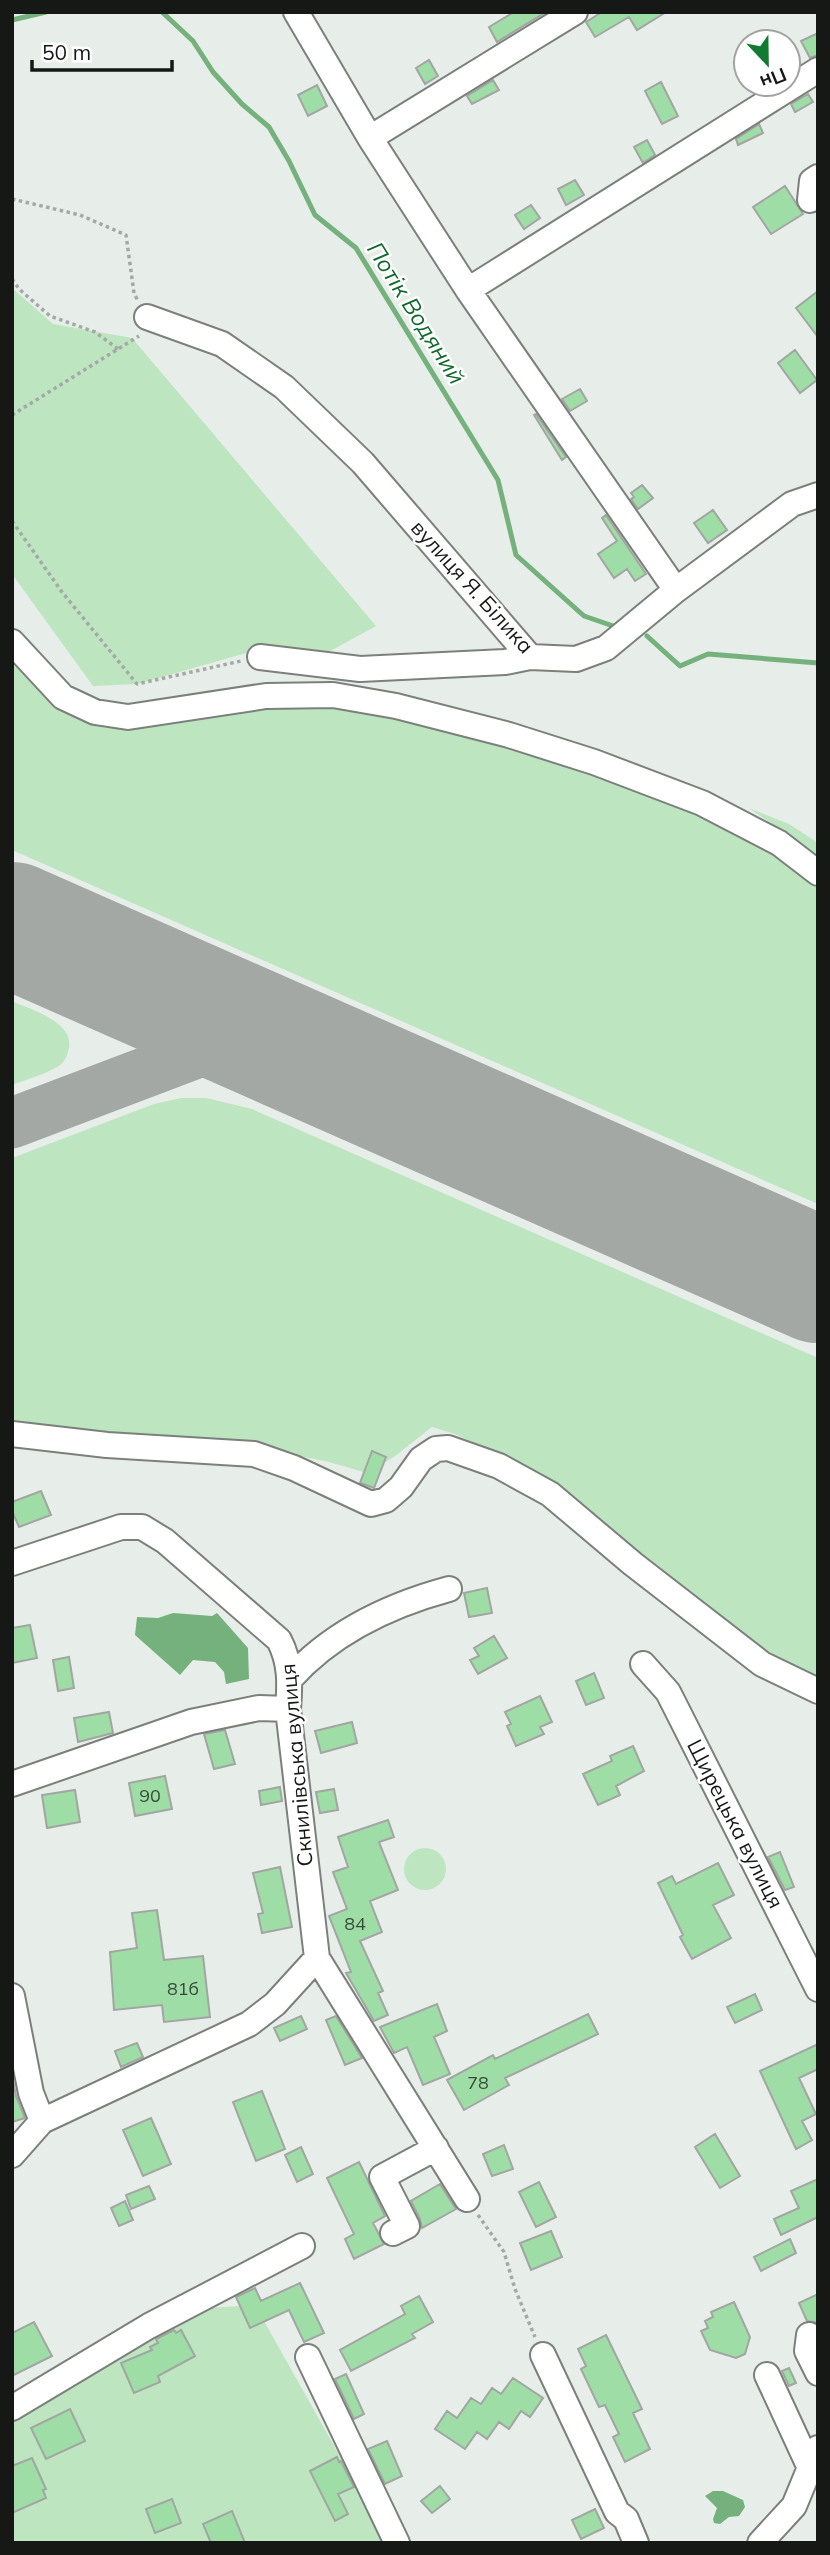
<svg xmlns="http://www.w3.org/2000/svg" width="830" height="2555" font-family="Mulish,sans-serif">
<rect width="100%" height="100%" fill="#e7ede8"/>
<!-- green -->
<path fill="#bce5c0" d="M12,288l41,36 79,14 244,288 -53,29 -52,-9 -134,38 -44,2 -81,-112z
M12,660l36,40 28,18 31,10 51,-4 118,-17 62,1 130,18 293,112 57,44v322l-806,-354z
M749,808l40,16 26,17 3,3v15l-16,-14z
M12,1001c20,9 66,22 56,51 -2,6 -4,10 -9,14 -13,8 -32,13 -47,19z
M181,1098h25l46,11 566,249v325l-35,-16 -147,-116 -86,-72 -95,-45 -23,-7 -37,29 -28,17 -38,-11 -84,-17 -233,-22v-265l142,-54z
M404 1869a21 21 0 1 1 42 0a21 21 0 1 1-42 0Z
M255,2305l115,205 14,33h-372v-124l197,-111z"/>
<!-- water -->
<path fill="#75b17c" d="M173,1613l39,3 5,-3 31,35 1,31 -23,5 -2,-12 -9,-10 -22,-2 -13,15 -45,-40 2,-18 21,1z
M713,2491h10l20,9 2,7 -6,9 -10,1 -9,7 -6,-1 -1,-4 4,-11 -12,-12z"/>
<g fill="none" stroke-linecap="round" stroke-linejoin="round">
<!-- stream -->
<path stroke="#75b17c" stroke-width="5" d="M162,12l31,29 20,31 29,32 27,23 20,34 26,54 41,33 142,232 18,75 68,61 35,12
M12,20l34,-8
M647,636l33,30 28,-12 110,9"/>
<!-- taxiway -->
<path stroke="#a3a8a4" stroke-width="51" d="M12,1123l203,-77c49,-7 73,4 118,21"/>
<!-- runway -->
<path stroke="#a3a8a4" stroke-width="126" d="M12,925l806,355"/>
</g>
<!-- building -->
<path fill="#9fdda6" stroke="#a2a6a2" stroke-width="2" d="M514,12h32l-49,30 -8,-15z
M602,12h64l-29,18 -8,-13 -34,20 -9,-15z
M818,33v22l-8,3 -9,-17z
M429,60l9,16 -13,8 -9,-16z
M493,80l6,10 -27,14 -5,-8z
M661,82l17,34 -16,8 -17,-33z
M317,85l10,21 -19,10 -10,-21z
M808,94l5,8 -18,10 -4,-8z
M759,124l4,9 -25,12 -2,-6z
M647,140l8,15 -12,8 -9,-16z
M575,180l9,15 -18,10 -8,-16z
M785,186l18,28 -32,20 -18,-27z
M531,205l9,13 -16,11 -9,-14z
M818,291v46l-22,-29z
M795,350l22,30 -17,13 -22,-30z
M580,389l7,12 -17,10 -8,-12z
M536,414l30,43 -4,3 -28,-45z
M642,485l11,13 -15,11 -7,-10 3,-2 -3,-4z
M713,510l14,20 -19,13 -14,-20z
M606,515l40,59 -11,7 -8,-12 -13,9 -16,-24 19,-13 -15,-23z
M372,1451l14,6 -12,31 -14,-5z
M41,1491l10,24 -32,12 -7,-16v-9z
M487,1588l5,25 -23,4 -5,-24z
M30,1625l7,33 -25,5v-35z
M494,1636l13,22 -29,16 -8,-14 9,-4 -5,-8z
M69,1657l5,31 -16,3 -5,-31z
M594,1673l10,25 -18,7 -10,-24z
M540,1696l12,26 -12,5 4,7 -28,12 -9,-20 4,-2 -6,-12z
M109,1712l4,21 -35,9 -4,-24z
M352,1722l5,21 -36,10 -6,-22z
M225,1730l10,34 -21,5 -10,-35z
M633,1746l11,25 -28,15 4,9 -22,10 -15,-31 29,-13 -2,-5z
M165,1776l7,33 -37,7 -6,-33z
M280,1787l2,14 -21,4 -2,-14z
M334,1789l4,21 -18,3 -4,-21z
M75,1790l5,32 -33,6 -5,-33z
M388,1820l6,17 -15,5 19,48 -28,11 12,31 -22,9 23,50 -5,2 10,22 -14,6 -28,-48 5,-1 -22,-56 18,-7 -14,-37 15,-5 -10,-30z
M780,1852l14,35 -9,3 -17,-33z
M718,1863l16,32 -21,10 18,33 -39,21 -12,-22 3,-2 -25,-52 14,-7 4,8z
M280,1867l12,60 -30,6 -4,-19 5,-1 -10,-40z
M157,1910l7,50 39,-4 7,61 -46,5 -2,-17 -48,5 -4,-58 27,-4 -5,-35z
M755,1994l7,16 -27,13 -8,-16z
M437,2004l10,27 -13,6 16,37 -27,11 -16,-38 -13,6 -14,-26z
M588,2014l10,20 -93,44 4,7 -45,25 -17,-30 46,-25 2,4z
M301,2016l6,13 -27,12 -6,-13z
M336,2016l26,42 -17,7 -19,-45z
M137,2043l6,14 -22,10 -6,-16z
M818,2044v25l-19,9 17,36 -14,7 10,19 -16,9 -36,-78z
M12,2075l4,21 9,22 -13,4z
M262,2091l23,58 -29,12 -23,-59z
M151,2118l20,46 -28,12 -20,-46z
M715,2134l25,42 -20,12 -25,-41z
M504,2145l9,24 -21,7 -9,-22z
M301,2147l12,27 -16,8 -12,-27z
M359,2162l26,54 -12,7 11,21 -30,15 -9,-20 9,-5 -27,-56z
M818,2179v38l-37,18 -7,-16 25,-11 -8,-17z
M539,2182l17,35 -20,10 -17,-35z
M440,2184l16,25 -34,19 -2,-9 -9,-18z
M149,2186l6,13 -24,10 -5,-14z
M125,2201l8,19 -14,6 -8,-18z
M551,2231l11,26 -31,13 -11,-27z
M790,2239l6,14 -35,18 -7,-14z
M300,2283l24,50 -20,9 -15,-32 -39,18 -14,-31 19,-9 6,13z
M818,2294v29l-11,-2 -8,-18z
M419,2296l14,26 -21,12 3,4 -64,33 -11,-21 65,-36 -4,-8z
M734,2302l16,35 -5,17 -9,4 -26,-8 -9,-19 7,-3 -3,-7 8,-4 -2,-5z
M34,2322l18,34 -40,20v-43z
M174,2330l2,3 5,-3 14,26 -37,20 2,6 -26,11 -13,-30 31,-13 -2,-3 8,-4 -2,-4z
M606,2335l36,74 -9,4 17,36 -25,13 -12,-25 6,-3 -14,-29 -6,2 -18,-38 5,-3 -8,-17z
M789,2368l7,15 -7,3 -7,-15z
M346,2374l18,40 -10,5 -19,-40z
M513,2378l30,20 -13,19 -9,-6 -12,18 -10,-7 -12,17 -10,-7 -12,17 -30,-20 12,-18 10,7 14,-20 10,6 11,-16 9,6z
M70,2409l15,32 -39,18 -15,-31z
M387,2441l15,35 -17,8 -17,-35z
M337,2457l2,5 2,-1 13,26 -16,7 10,20 -13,7 -25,-50z
M32,2458l14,31 -3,1 3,8 -34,15v-47z
M440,2486l10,13 -18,14 -11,-12z
M172,2499l9,24 -26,10 -9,-24z
M595,2509l9,19 -23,11 -9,-19z
M232,2511l13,32h-34l-8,-19z"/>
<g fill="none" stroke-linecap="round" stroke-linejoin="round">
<defs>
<path id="minor" d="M296,12l74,126 98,152 208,300
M370,138l205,-126
M810,200l2,-19 6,-4
M468,290l350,-220
M147,317l75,27 62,43 79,76 167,194 46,2 30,-11 70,-58 116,-86 26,-9
M12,642l51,55 32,15 33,5 138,-21 67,-1 63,11 113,29 85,27 108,41 77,40 39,30
M260,657l100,12 145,-7 25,-5
M12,1434l95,11 147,9 40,14 77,36 15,-4 15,-13 20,-28 15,-10 12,-1 51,18 51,28 83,70 129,100 56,27
M12,1563l109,-36h21l23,14 114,99c12,23 11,44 9,69l29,249 -42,46 -26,20 -207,97 -30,34
M643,1664l25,28 150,297
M290,1679c41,-46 100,-74 159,-90
M12,1784l179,-62 68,-14 29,1
M317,1958l150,241
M12,1996l19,97 11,28
M393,2233l14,-7 -25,-49 54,-29
M809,2335l-2,16 11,22
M543,2355l74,157 9,7 10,24
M308,2357l89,186
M767,2375l43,93
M12,2408l137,-82 153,-80
M760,2543l34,-37 24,-58"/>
</defs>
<!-- minor casing -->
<use href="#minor" stroke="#7c807c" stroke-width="28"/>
<!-- path -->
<path stroke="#a4a9a5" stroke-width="3.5" stroke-dasharray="3.5 3.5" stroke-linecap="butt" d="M12,199l68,16 46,20 8,58 4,8
M12,279l7,10 31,27 45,16 23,17
M12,415l127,-79
M12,521l50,71 75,92 104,-23
M478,2215l26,37 11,37 20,48"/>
<!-- minor -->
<use href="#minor" stroke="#fff" stroke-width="24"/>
</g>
<g text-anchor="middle" stroke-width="5" stroke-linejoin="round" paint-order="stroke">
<!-- number labels -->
<g font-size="18" fill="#38493a">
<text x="150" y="1802">90</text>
<text x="355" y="1930">84</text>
<text x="183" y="1995">81б</text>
<text x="478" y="2089">78</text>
</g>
<!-- street labels -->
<g font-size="21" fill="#161816" stroke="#fff">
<text transform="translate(472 587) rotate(48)" y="7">вулиця Я. Білика</text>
<text transform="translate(297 1765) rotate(-95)" y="7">Скнилівська вулиця</text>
<text transform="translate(735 1824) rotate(63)" y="7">Щирецька вулиця</text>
</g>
<!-- water labels -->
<g font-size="23" font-style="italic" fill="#0d6a29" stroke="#fff">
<text transform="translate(416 313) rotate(58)" y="8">Потік Водяний</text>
</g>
</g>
<!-- border -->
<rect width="830" height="2555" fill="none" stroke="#161816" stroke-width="28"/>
<!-- north arrow -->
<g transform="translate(767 63) rotate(158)"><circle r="33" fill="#ffffff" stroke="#a2a3a2" stroke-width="2"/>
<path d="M0-5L12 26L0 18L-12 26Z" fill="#117c31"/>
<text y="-10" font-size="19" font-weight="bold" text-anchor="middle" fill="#161816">Пн</text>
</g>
<!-- scale -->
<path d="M32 60v10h140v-10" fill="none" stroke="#161816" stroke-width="3.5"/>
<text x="42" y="60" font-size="21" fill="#161816" stroke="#ffffff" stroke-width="5" paint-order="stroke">50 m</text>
</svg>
